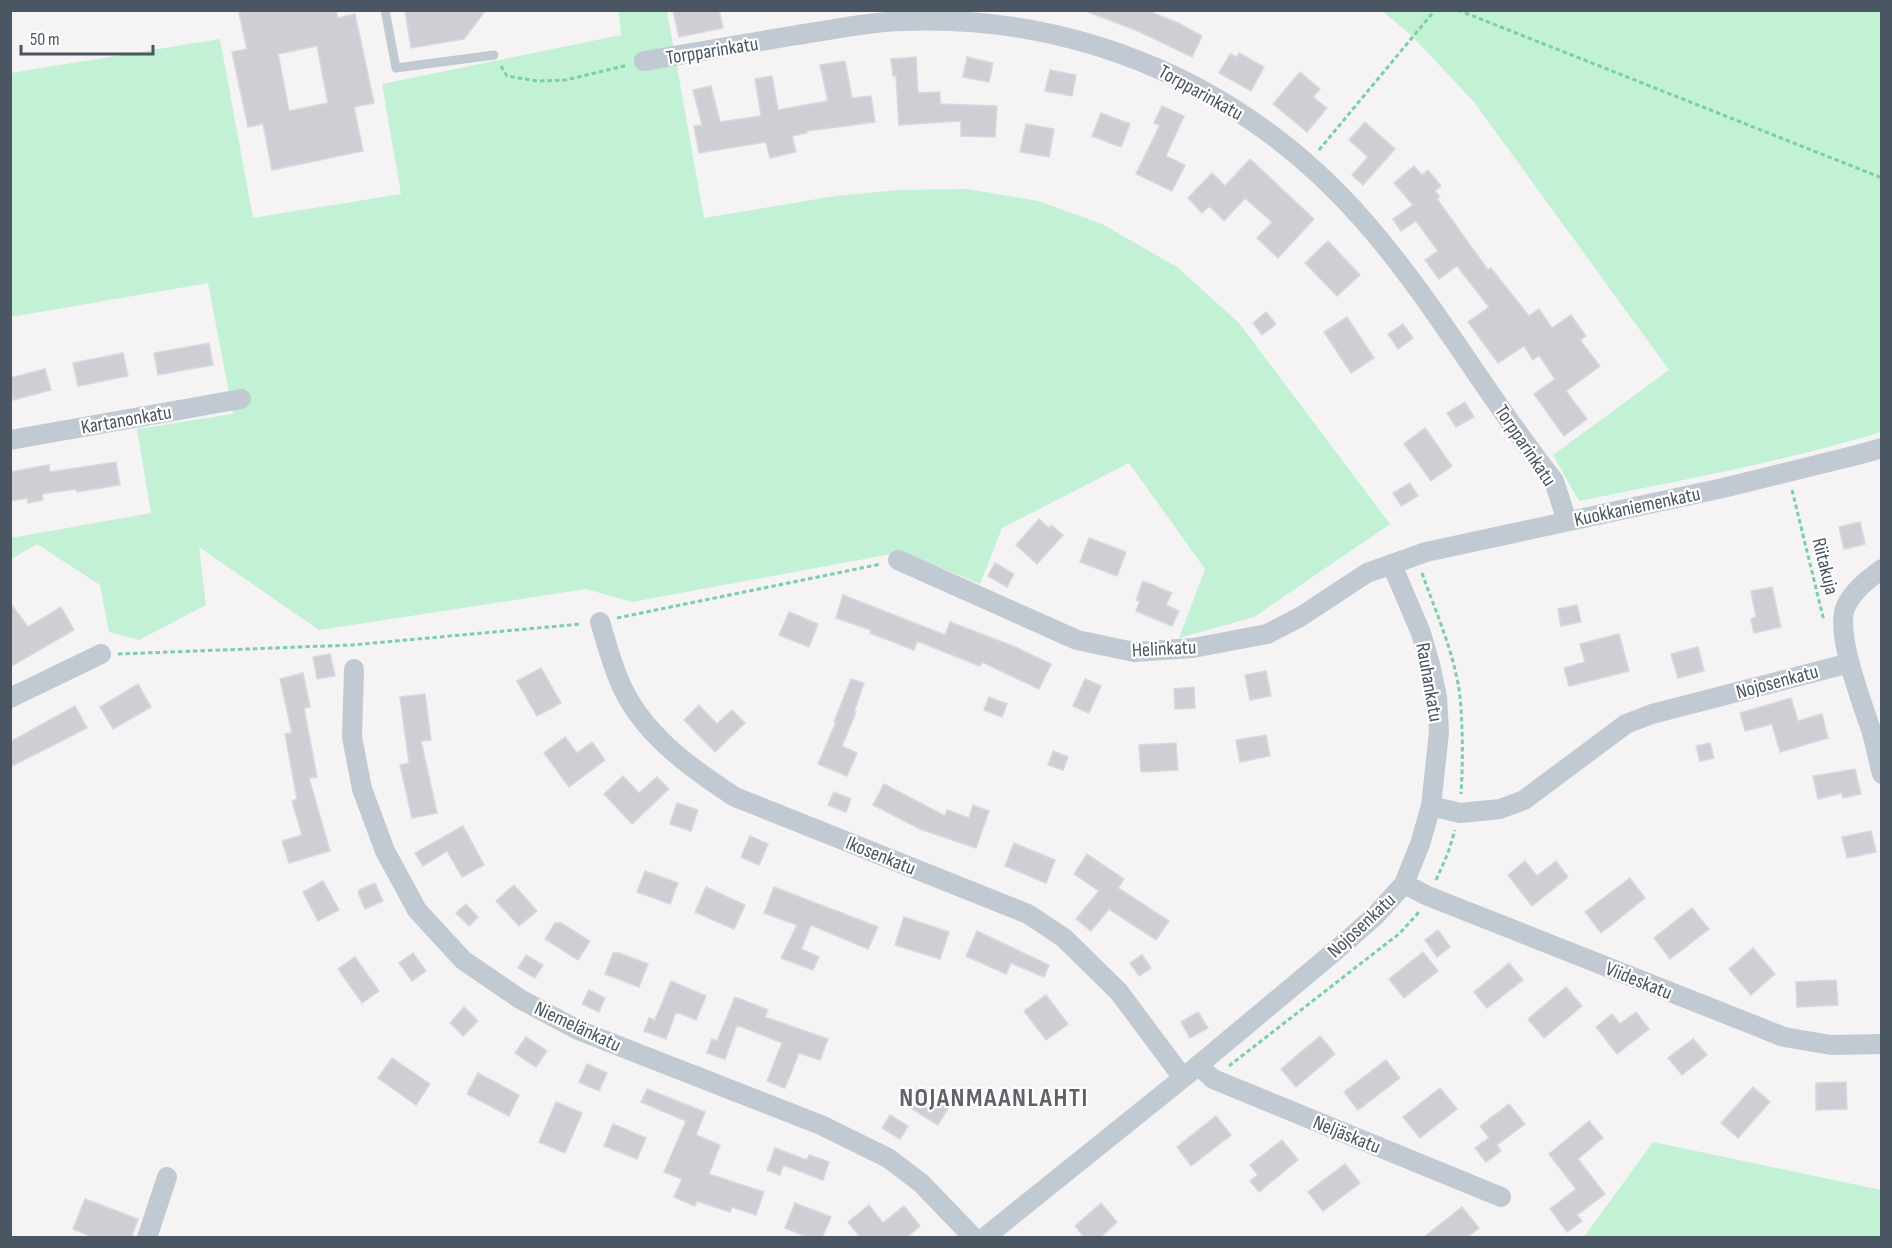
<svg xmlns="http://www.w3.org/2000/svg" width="1892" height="1248" font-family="'Sofia Sans Condensed',sans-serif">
<rect width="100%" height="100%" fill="#f5f3f3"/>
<!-- green -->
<path fill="#c3f1d5" d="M619,11h48l37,207 131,-22 64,-6 68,-1 71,12 64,23 75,43 62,56 151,201 -136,93 -75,21 26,-69 -76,-106 -127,65 -22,56 -78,-32 -270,50 -46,-13 -267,41 -120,-83 7,58 -67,35 -30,-8 -9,-47 -63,-41 -26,15v-21l140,-25 -14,-84 96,-15 -25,-131 -197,34v-244l209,-34 33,179 148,-24 -19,-110 239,-49z
M1382,11h499v421c-98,30 -201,48 -302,69l-26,-46 116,-85 -195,-268 -62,-66z
M1653,1142l228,48v47h-297z"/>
<!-- building -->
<path fill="#cdcfd5" stroke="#d7d9de" stroke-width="1.5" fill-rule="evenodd" d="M253,10h83l2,8 17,-4 19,89 -20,4 9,44 -91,19 -9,-46 -15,3 -16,-75 15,-3 -8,-36zM317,46l11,57 -39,8 -11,-57z
M405,10h81l-22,29 -53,9z
M673,10h46l4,18 -44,9z
M1083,10h63l32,13 24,13 -10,21 -54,-26z
M1239,53l25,14 -13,24 -32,-18 11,-19 7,3z
M916,57l2,36 22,-1v12l57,2 -2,31 -34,-1v-15l-62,4 -3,-49h-3l-2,-17z
M967,57l26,6 -4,19 -26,-5z
M845,61l7,37 19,-2 4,26 -68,9v2l-15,3 4,16 -26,6 -4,-16 -67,11 -5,-27 8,-1 -9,-35 18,-4 9,36 41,-6 -6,-37 17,-3 6,34 50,-9 -8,-36z
M1050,70l26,5 -4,21 -27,-5z
M1300,72l20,17 -7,8 14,11 -20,24 -34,-28z
M1162,106l22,10 -18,40 19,9 -13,26 -36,-17 24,-49 -6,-2z
M1101,113l29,11 -9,23 -29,-11z
M1365,122l30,27 -32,36 -11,-10 16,-18 -19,-17z
M1026,124l28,5 -5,28 -29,-5z
M1250,159l64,60 -36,39 -21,-20 15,-16 -27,-24 -21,23 -15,-15 -7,7 -14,-15 24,-25 13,13z
M1414,166l8,9 6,-5 13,16 -6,5 5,6 -3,2 51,71 3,-2 38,48 10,-7 13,19 19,-13 15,21 -6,4 20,26 -34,25 21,28 -23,17 -30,-42 21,-15 -16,-24 -6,5 -9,-14 -26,17 -30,-41 21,-15 -32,-41 -18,13 -14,-19 13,-9 -22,-30 -15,10 -8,-12 20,-14 -19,-22z
M1328,241l32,34 -23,21 -32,-33z
M1266,312l10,12 -14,11 -9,-12z
M1347,317l27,41 -23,15 -27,-41z
M1403,324l10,14 -15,11 -10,-15z
M209,343l4,22 -55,10 -4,-22z
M123,353l5,23 -50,10 -5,-23z
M45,369l6,21 -38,10 -3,-22z
M1465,402l9,15 -18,10 -9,-14z
M1425,428l27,38 -21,15 -27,-37z
M116,462l4,23 -43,7 -1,-3 -34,5 1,6 -15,3 -1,-5 -17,3v-29l39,-7 1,7z
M1410,483l8,13 -17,10 -8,-13z
M1039,519l10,9 2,-3 12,10 -26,29 -21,-19z
M1860,522l5,22 -21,5 -5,-22z
M1089,538l37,14 -9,24 -37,-14z
M995,563l19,11 -7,13 -19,-11z
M1143,581l29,12 -6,12 13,6 -7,15 -36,-15 4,-10 -4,-1z
M1772,587l9,40 -27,6 -3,-14 5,-2 -5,-26z
M843,595l102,40 5,-13 63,24 38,18 -12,25 -57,-27 -2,4 -63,-25 -3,9 -44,-17 1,-3 -35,-12z
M10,603l18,24 33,-20 13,23 -64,37z
M1577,605l4,17 -20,4 -3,-17z
M789,612l29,12 -9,23 -30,-12z
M1619,634l10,37 -60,15 -5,-18 21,-6 -5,-18z
M1698,647l6,24 -26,7 -7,-24z
M330,654l5,22 -18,3 -4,-22z
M541,668l20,35 -24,13 -20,-35z
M1266,671l5,25 -21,4 -5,-25z
M303,673l7,34 -6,1 13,69 -8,1 21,73 -41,12 -7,-22 20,-6 -10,-34 5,-2 -12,-65 7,-1 -12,-54z
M851,679l13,4 -10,29h2l-14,34 15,7 -10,23 -29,-12 18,-42h-2z
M1085,679l16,7 -12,27 -16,-7z
M138,684l13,23 -38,22 -13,-22z
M1194,687l1,21 -20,1 -1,-20z
M425,694l6,46 -10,1 16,72 -25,5 -12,-53 9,-2 -9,-66z
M989,697l18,7 -5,13 -18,-7z
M1791,698l7,23 24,-7 6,24 -48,14 -8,-28 -27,7 -5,-18z
M699,705l18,19 15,-14 13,13 -30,29 -31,-32z
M75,706l12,22 -77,39v-25z
M1266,735l4,21 -30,6 -4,-22z
M565,737l12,16 15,-11 13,18 -36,27 -25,-34z
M1176,743l2,27 -37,2 -2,-27z
M1710,743l4,15 -14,3 -4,-15z
M1053,751l15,6 -5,13 -15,-5z
M1855,769l6,25 -18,4 -1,-5 -24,6 -5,-23z
M623,776l16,17 18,-16 12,12 -37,35 -28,-30z
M884,784l61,32 2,-6 22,8 4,-13 16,6 -13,37 -56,-19 -47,-24z
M834,792l17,7 -5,13 -18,-7z
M677,803l21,7 -7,21 -21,-7z
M463,826l21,39 -22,12 -15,-26 -24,15 -8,-13z
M1871,831l5,21 -29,6 -5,-21z
M750,836l18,8 -9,21 -18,-8z
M1014,843l41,17 -9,23 -41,-17z
M1087,854l37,25 -6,9 51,33 -13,19 -47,-31 -18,22 -15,-12 23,-28 -25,-17z
M1525,861l12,15 19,-15 12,16 -36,29 -24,-31z
M645,871l33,12 -8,21 -33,-12z
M1630,878l15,20 -44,35 -16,-21z
M323,881l16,29 -21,11 -15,-29z
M375,883l8,18 -18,8 -6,-14v-5z
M514,885l23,26 -18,15 -23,-25z
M706,887l39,18 -11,24 -39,-17z
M774,887l104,40 -10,22 -57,-24 -10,24 18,8 -6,13 -32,-12 16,-33 -33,-12z
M466,904l12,13 -9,9 -13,-13z
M1692,908l17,21 -39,30 -16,-21z
M904,917l45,15 -9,27 -45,-14z
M555,923h6l29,18 -12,19 -33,-21z
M1438,930l12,17 -13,10 -12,-17z
M977,931l72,34 -5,12 -33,-14 -5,11 -40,-18z
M1753,948l22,26 -24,21 -22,-26z
M1423,952l15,19 -34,27 -15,-19z
M413,953l13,18 -14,10 -13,-18z
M613,953h6l29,11 -9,23 -34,-13z
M526,955l17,10 -8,13 -17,-10z
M1142,955l9,13 -12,8 -9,-13z
M355,957l24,34 -17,12 -24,-34z
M1509,963l14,17 -36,28 -13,-16z
M1836,980l2,25 -41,2 -1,-25z
M671,981l35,15 -10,24 -20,-8 -10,27 -22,-8 5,-13 6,2z
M1566,987l16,19 -38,32 -16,-19z
M589,990l16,8 -6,14 -17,-8z
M1046,995l22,29 -22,16 -22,-29z
M735,997l33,13 -3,7 63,22 -8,21 -21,-7 -14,35 -18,-7 15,-38 -45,-18 -12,34 -18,-6 5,-14 5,2z
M464,1007l14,14 -15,15 -13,-13z
M1198,1012l10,16 -18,10 -9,-16z
M1636,1012l13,17 -32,25 -21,-27 16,-13 8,10z
M1320,1036l15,18 -39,33 -15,-18z
M526,1037l21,14 -11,16 -21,-14z
M1693,1039l14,16 -25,20 -14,-17z
M392,1058l38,26 -14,21 -38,-27z
M1386,1060l14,18 -42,32 -14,-18z
M587,1064l20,9 -8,18 -20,-9z
M478,1073l41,22 -10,21 -42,-22z
M1846,1082l1,27 -31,1v-27z
M1753,1087l17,15 -32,36 -17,-15z
M917,1088l32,19 -11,18 -31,-19z
M1440,1088l17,21 -37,29 -17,-21z
M647,1089l58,23 -9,23 24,10 -11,29 55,18 -8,23 -24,-8 -2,5 -33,-11 -2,5 -21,-9 8,-18 -18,-7 22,-51 -45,-19z
M556,1102l26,11 -17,40 -26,-11z
M1509,1104l16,20 -28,21 4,6 -15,11 -11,-14 14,-10 -9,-12z
M890,1115l18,11 -8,13 -18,-11z
M1216,1116l15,19 -40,31 -14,-19z
M1589,1121l14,17 -25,21 27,35 -28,21 5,6 -15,11 -17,-23 26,-20 -27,-35z
M613,1124l33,14 -9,21 -33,-13z
M1282,1140l16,20 -39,32 -9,-11 8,-6 -8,-10z
M775,1148l32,12 2,-5 20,7 -6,18 -40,-15 -3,10 -13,-5z
M1345,1164l15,19 -37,28 -15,-19z
M85,1199l53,20 -7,19h-36l-22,-9z
M795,1203l36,14 -9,21h-13l-24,-10z
M1101,1203l16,19 -17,16h-15l-10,-12z
M869,1205l14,18 21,-17 16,20 -14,12h-45l-13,-16z
M1462,1207l17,21 -13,10h-43z"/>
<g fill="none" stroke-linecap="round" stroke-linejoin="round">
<!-- path -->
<path stroke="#7ad0a6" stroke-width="3" stroke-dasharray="4.5 3" stroke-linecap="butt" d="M1458,10l424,168
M501,66l6,10 30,5 29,-1 62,-15
M1319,150l116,-140
M1792,490l32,131
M1422,573c14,40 33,81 38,124 3,32 3,65 1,97
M617,618l264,-54
M118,654l234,-9 229,-21
M1436,880l12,-27 7,-23
M1229,1066l171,-133 19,-21"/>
<!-- lane -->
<path stroke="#c1cad2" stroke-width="9" d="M385,10l11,58 98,-13"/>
<!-- street -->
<path stroke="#c1cad2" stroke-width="20" d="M644,61c51,-9 102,-17 153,-26 34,-5 70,-13 105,-14 179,-7 344,65 462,200 71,81 123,176 190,260l13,40
M10,440l231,-41
M898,560l179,80 57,12 59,-4 74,-14 33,-17 67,-44 59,-21 297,-64 134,-33 25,-7
M1882,569c-15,11 -28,21 -36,37 -12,27 17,98 26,127 4,13 6,27 10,41
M600,622c6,19 11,39 19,58 21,52 70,87 116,117l293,117 36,24 55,54 64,86
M354,669l-2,68 10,52 23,62 32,59 46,50 57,39 58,31 243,95 67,33 33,25 53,55
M10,698l91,-44
M1431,806l29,7 40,-4 24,-9 102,-76 26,-10 198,-51
M1404,884l24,12 356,141 47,8 51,-1
M1198,1065l15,14 288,118
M147,1238l20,-61
M984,1238l199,-160 151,-126 41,-36 29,-32 16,-40 11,-38 8,-74 -2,-35 -7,-33 -9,-31 -29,-68"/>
</g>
<g text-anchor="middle" stroke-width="4.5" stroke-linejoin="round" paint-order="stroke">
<!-- street labels -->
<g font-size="20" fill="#4a5661" stroke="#fff">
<text transform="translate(712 50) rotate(-9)" y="7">Torpparinkatu</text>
<text transform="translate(1201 92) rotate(29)" y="7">Torpparinkatu</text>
<text transform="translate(126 419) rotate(-10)" y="7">Kartanonkatu</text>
<text transform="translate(1526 445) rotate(56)" y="7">Torpparinkatu</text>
<text transform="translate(1637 506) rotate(-12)" y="7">Kuokkaniemenkatu</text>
<text transform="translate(1826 566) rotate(76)" y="7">Riitakuja</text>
<text transform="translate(1164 648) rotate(-3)" y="7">Helinkatu</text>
<text transform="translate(1777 681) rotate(-15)" y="7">Nojosenkatu</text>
<text transform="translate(1430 682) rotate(80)" y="7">Rauhankatu</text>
<text transform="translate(881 855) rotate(22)" y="7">Ikosenkatu</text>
<text transform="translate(1361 925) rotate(-43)" y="7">Nojosenkatu</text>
<text transform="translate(1639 980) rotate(22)" y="7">Viideskatu</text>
<text transform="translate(578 1026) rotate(25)" y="7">Niemelänkatu</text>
<text transform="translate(1347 1134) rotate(22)" y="7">Neljäskatu</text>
</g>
<!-- district labels -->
<g font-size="26" font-weight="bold" letter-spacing="1.5" fill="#5f6368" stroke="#fff">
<text x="994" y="1106">NOJANMAANLAHTI</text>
</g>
</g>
<!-- border -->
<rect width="1892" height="1248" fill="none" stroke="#4a5661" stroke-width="24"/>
<!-- scale -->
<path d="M21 45v9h132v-9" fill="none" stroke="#4a5661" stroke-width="3"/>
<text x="30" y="45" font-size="18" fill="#4a5661" stroke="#ffffff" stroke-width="4.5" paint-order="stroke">50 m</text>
</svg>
